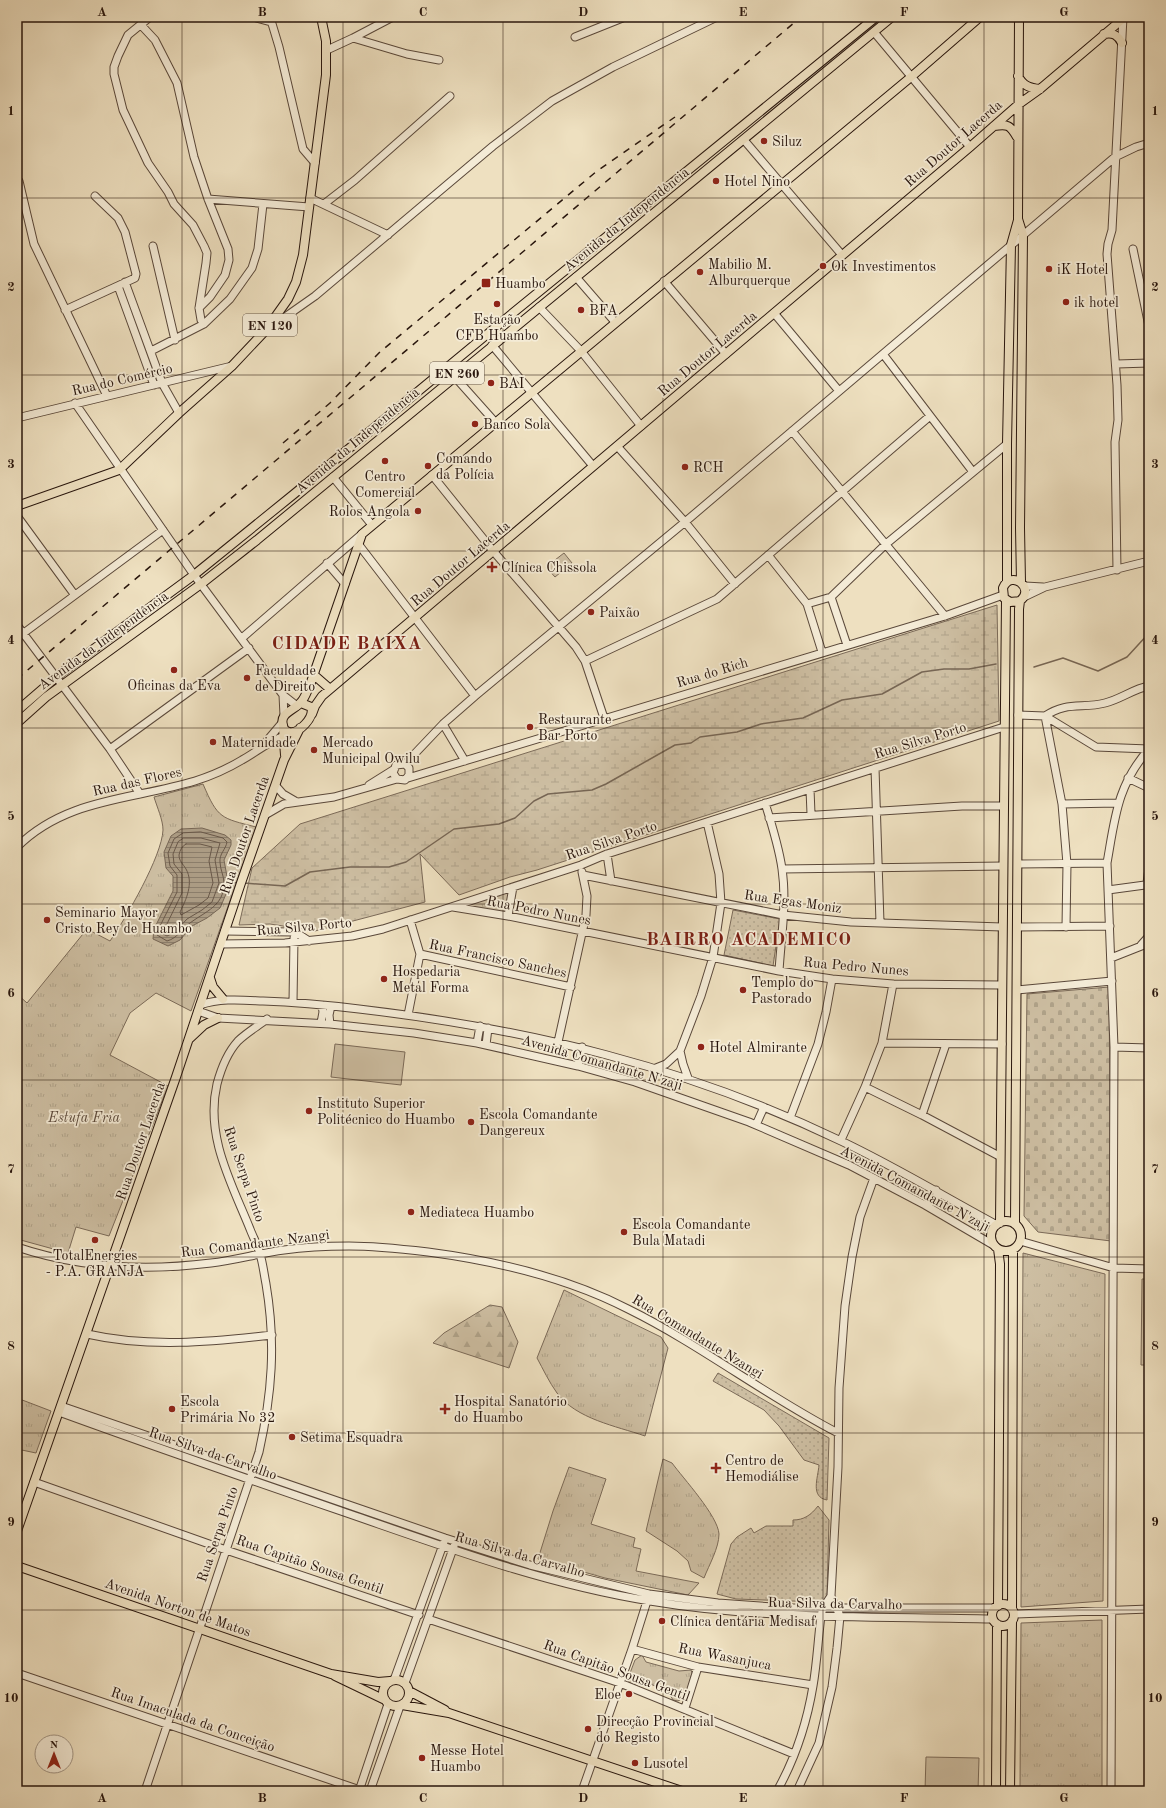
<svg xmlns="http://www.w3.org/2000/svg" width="1166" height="1808" font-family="'Old Standard TT',serif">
<defs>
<pattern id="grass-dots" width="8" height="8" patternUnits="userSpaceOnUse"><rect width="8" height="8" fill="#cdbea2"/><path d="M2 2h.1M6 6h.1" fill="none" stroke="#b0a38a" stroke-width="1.8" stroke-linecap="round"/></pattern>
<pattern id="forest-firs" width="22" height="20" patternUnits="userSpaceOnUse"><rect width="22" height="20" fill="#cdbea2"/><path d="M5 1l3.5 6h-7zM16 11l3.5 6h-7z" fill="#b0a38a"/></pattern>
<pattern id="wetland-marsh" width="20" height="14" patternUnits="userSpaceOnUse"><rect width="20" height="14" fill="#cdbea2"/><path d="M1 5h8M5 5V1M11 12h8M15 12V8" fill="none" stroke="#b0a38a"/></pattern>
<pattern id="cemetery-stones" width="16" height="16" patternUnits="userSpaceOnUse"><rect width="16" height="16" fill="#cdbea2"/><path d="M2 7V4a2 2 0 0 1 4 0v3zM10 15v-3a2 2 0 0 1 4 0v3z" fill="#b0a38a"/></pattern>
<pattern id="park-tufts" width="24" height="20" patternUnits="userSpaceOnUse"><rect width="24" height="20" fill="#cdbea2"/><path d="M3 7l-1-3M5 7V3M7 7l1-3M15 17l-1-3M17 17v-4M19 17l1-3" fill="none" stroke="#b0a38a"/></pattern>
<pattern id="water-rules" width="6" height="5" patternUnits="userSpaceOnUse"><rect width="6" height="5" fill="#ab9b83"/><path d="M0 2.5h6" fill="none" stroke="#8b7d6a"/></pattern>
</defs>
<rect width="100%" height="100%" fill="#eee0c0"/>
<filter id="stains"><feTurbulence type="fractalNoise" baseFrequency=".005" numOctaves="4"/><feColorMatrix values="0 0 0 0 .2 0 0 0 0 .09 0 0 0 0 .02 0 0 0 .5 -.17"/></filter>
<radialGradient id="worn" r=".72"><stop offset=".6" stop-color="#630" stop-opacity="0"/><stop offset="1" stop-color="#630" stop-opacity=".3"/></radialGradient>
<!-- grass -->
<path fill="url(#grass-dots)" stroke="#7b6a58" d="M733,910l47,9 -7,47 -49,-11z
M718,1373l111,65 -2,62c-17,-3 -9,-22 -8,-35l-15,-5 -25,-34 -15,-16 -51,-29z
M818,1506l11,14 -2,75 -3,5 -4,2 -84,-3 -19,-5 14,-50 6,-7 14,-9 3,5 12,-7h27v-6c11,0 18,-5 25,-14z"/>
<!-- forest -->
<path fill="url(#forest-firs)" stroke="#7b6a58" d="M490,1305l12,2 16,35 -9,26 -76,-25 11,-10z"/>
<!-- wetland -->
<path fill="url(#wetland-marsh)" stroke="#7b6a58" d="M997,605l2,116 -462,149 -27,7 -51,18 -39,-41 5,48 -110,29 -45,-7 -31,1 13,-57 48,-44z"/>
<!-- cemetery -->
<path fill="url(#cemetery-stones)" stroke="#7b6a58" d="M1109,987l2,254 -73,-9 -14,-16 3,-222z"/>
<!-- park -->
<path fill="url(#park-tufts)" stroke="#7b6a58" d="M203,784c15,35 18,34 53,43l-65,184 -35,-18 -26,20 -20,42 58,31 -59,150 -33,-9 -8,26 -51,-14v-245l10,9 60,-74 23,12c16,-23 52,-85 53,-111 0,-10 -6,-23 -9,-33z
M510,890l-4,23 -46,-7z
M1023,1253l82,21 -2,327 -82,6z
M564,1290l97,47 7,11 -23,88c-29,-10 -69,-17 -88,-43 -8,-11 -14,-24 -20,-35z
M17,1398l34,13 -15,42 -19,-4z
M663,1459l9,4c11,15 46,53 47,71 0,14 -10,31 -15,44l-13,-7 -3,-10 -11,-10 -31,-20z
M569,1467l37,12 -15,45 44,14 -2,9 8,2 -5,22 63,12 -11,12 -83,-17 -67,-19 15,-48z
M1102,1620v171h-82l1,-168z
M642,1655l4,7 33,9 12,-1 1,3c-3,10 -4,24 -14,28l-5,-1 -5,-9 -28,-11 -6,5 -7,-4 8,-21z"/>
<!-- garden -->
<path fill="#cdbea2" stroke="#7b6a58" d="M564,553l8,10 -17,14 -9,-10z
M335,1044l70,8 -4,33 -70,-8z
M1142,1279h7v86h-8z
M926,1757l53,1 -1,33h-53z"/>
<!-- water -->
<path fill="url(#water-rules)" stroke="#776654" d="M202,828l23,7 6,5v5l-7,15 4,22 -2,12 -6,14 -13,10 -15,8 -12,14 -12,6 -15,-7 1,-10 19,-38v-15l-7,-8 -2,-16 7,-16 10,-7z"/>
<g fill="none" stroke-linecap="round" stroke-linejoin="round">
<!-- shore -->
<path stroke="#6a5848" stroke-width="1" d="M201,832l22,6 4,4c-1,7 -8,12 -7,20 0,7 4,14 4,21 0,23 -18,28 -34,40 -9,6 -12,15 -23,18l-10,-6 1,-5 19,-38v-17l-7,-9 -2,-13 6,-14 9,-6z
M184,838h17l19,5 -5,17 4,23 -7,19 -10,8 -15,9 -12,13 -8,4 -4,-2v-2l19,-39v-19l-8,-10 -1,-10 5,-12z
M186,844h14l12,3 -3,14 4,22 -5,15 -9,7 -18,10 -1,-3c6,-12 14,-29 6,-43 -3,-5 -7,-8 -7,-14 1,-5 3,-9 7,-11z"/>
<!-- stream -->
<path stroke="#776654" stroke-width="1.5" d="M1034,667l29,-9 35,13 29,-14 22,-24
M228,882l10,1
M244,883l41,3 25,-14 40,-5h39l17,-5 48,-33 45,-5 16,-6 19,-17 14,-7 44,-4 14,-6 69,-39 16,-2 9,-6 37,-5 24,-8 42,-6 39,-18 40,-6 40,-22 22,-3h25l27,-5"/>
<defs>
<path id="minor" d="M150,17l-22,18 -10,21 -4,11v7l9,36 25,53 20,29 6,12 19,21 11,21 3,7 -1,10 -7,45 2,12 3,4
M253,17l18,5
M270,17l9,30 24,102 12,14
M141,25l14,15 22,43 17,74 14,42 20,50 1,11 -4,15 -15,22 -11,11
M874,32l96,115
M575,37l50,-20
M353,38l54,16 32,6
M327,50l26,-12 40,-21
M744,140l98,115
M19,181l15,63 73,152
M310,198l78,37
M208,199l101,8
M324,204l31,-24 95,-84
M153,246l22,94
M1133,249l16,77
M576,277l39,45
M664,281l62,73
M125,282l37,101 17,30
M118,286l36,99
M539,307l42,44 60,75
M65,310l70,-32 1,-4 -11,-42 -7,-14 -23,-22
M774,313l65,78
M268,329l47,-33 178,-150 59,-45 61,-34 104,-50
M492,345l101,121
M151,351l53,-27 26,-25 22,-31 6,-19 5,-45
M883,354l90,118
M1117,364l32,-1
M454,376l41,46
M75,403l119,172 89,120 14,11
M17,418l215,-52
M792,431l153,185
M617,446l68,76 50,62
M432,475l62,77 82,95 9,14 19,57
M333,477l39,48
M17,516l57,78
M359,545l116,151
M768,555l39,49 15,48
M327,563l18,21
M1117,570l-2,-128 3,-22 -1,-35 -10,-131 1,-10 4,-14 11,-213
M1025,586l18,1
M831,597l16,48
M1024,597l21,-10 104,-26
M807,604l24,-7 55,-53 121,-100
M17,625l93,124 30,45
M17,638l146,-108
M242,638l120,-104
M585,661l132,-62 213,-183
M1149,686c-16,3 -28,13 -44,17 -23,6 -38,-2 -60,13l51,31 53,2
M283,695l1,21
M1018,715l27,1 17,88 5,60 -1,63
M443,724l22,37
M265,743l17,-20
M110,749l139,-101
M405,764l4,4v7l-4,5 -8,-1 -4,-6 3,-8 9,-1 38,-40 32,-28 210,-174 430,-365 21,-10 13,-4
M875,768l5,155
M408,778l537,-162 58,-21
M1128,778l21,10
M369,785l24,-15
M276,786l7,8 12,7
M810,789l1,25
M765,803c7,22 14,44 17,66 5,34 -1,69 -3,102
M1062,804l56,-1
M265,815l19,-11 50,-7 63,-18
M769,818l193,-12h41
M17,847c49,-49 115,-47 178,-66 16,-5 32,-12 47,-21 16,-9 24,-17 42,-24
M607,854l4,27
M1107,863c8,-45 10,-78 42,-114
M1018,864l89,-1 7,184 -3,744
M782,869l221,-3
M583,875l200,40 68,7 151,5
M1108,890l37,-5 2,-2 2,-15
M453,907l55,9 271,55 53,8 61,5 108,1
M508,916l5,-29
M1018,927l92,-1
M225,931l70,1 14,9
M221,944l64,-1 67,-7 31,-7 198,-64 26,-11 397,-127
M1141,945l8,-9
M420,954l151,33
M1111,958l38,-15
M1017,990l95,-9
M293,1002l1,-64
M200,1005c21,-7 41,-5 63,-4 32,1 64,4 96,8 170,20 328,58 482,132 53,25 104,56 156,84
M198,1011l20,7 112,6 84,9 63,10 101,23 57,16 114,40 100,43 76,40 70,41
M408,1015l12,-61 -10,-34
M321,1023l2,-11 -1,-7
M330,1024l-1,-9 2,-9
M558,1042l28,-127 1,-19 -5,-24
M477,1043l3,-17
M882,1043l120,1
M486,1045l2,-17
M1114,1047l35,1
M680,1051l3,13 5,14
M578,1066l4,-19
M656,1068l10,-4 14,-13 21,-55 12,-39 8,-54 -2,-29 -12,-52
M865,1087l57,28 77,41
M922,1115l24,-71
M790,1118l28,-74 8,-32 6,-33
M756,1125l8,-18
M841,1140l24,-53 17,-44 11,-59
M925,1205l10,-4 2,-4 -1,-7
M1020,1241l94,27 35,1
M17,1247c62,21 130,24 194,16 25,-3 49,-10 73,-13 21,-3 44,-4 65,-4 26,0 53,3 79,6 68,9 138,25 200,57 73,36 138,87 210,124
M87,1334c62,14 123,8 185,1
M61,1406l384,132 85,27 119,29 69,9 69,5h208
M59,1412c93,34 186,66 279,98 102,35 205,74 312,91 113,19 229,15 343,18
M34,1482l192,68 193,65
M1014,1614l135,-5
M428,1619l192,64 174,71
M632,1649l66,18 115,18
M17,1673l343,117
M394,1680l50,-138
M405,1683l49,-137
M685,1708l13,-41
M92,1791h33
M145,1791l114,-339c13,-58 17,-109 7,-168 -2,-10 -3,-20 -6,-30 -2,-8 -7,-17 -10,-25 -19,-47 -45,-93 -33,-145 4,-15 10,-31 21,-43 8,-8 20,-15 29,-22
M359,1791l29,-87
M370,1791l30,-85
M582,1791l50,-142 16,-51
M777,1791c18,-32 30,-69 36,-105 4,-23 5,-47 8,-70l2,-8 8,-12
M797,1791l22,-48 13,-56 5,-39 3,-32 -9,-20 7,-129 1,-79 6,-82 7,-49 8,-40 14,-39"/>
<path id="major" d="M1019,17l-1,202 5,16 -3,293 1,54
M1104,34c9,-2 14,1 18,9
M1018,76c5,10 12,12 22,13
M994,126c14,-2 16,-1 23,11
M17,506l102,-36 60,-57 53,-47 34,-36 22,-31 8,-17 7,-27 23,-180v-34l-5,-24
M1007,582v-138l4,-199 7,-25
M314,675l16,14
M301,703l10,4c4,10 -12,27 -22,25 -4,-1 -6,-4 -6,-7 -4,-12 12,-15 18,-23 4,-4 6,-11 9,-17l52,-151 549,-457 69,-60
M17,711l44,-38 133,-98 100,-81 214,-177 368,-300
M312,714l3,-8 7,-10 648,-549 49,-43 21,-15 85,-72
M17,723l29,-26 155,-113 56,-44 635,-523
M283,728l2,27
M210,978l3,9 10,12
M189,1039l15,-14 14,-7
M991 1236a15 15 0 1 1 30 0a15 15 0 1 1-30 0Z
M1000,1223l6,-623
M1015,1224l4,-615 1,-8c16,-13 -9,-32 -17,-13l1,10 6,4 10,-1
M17,1531l159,-454 65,-194 43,-123 16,-32
M17,1566l314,108 47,8 12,-1
M992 1615a11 11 0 1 1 22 0a11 11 0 1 1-22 0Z
M998,1606l2,-342 -2,-15
M1012,1609l1,-359
M335,1676l50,24
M383 1693a13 13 0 1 1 26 0a13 13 0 1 1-26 0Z
M409,1691l36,19
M402,1705l47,8 233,78
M996,1791l1,-167
M1010,1791l2,-170"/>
</defs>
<!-- minor casing -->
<use href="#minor" stroke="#5a483a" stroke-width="9"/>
<!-- major casing -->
<use href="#major" stroke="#29160d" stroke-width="10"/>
<!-- minor -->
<use href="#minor" stroke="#f4ebd6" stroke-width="7"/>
<!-- major -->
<use href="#major" stroke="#eee0c0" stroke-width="8"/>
<!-- rail -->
<path stroke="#29160d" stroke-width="1.5" stroke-dasharray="7 7" stroke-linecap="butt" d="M283,443l47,-40 50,-51 217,-181 78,-54
M17,679l784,-662"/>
</g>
<!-- grid -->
<path fill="none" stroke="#29160d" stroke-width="1" stroke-opacity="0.55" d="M182,17v1774M343,17v1774M503,17v1774M663,17v1774M823,17v1774M984,17v1774M17,198h1132M17,375h1132M17,551h1132M17,728h1132M17,904h1132M17,1080h1132M17,1257h1132M17,1433h1132M17,1610h1132"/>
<!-- markers -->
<g fill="#8f2418" stroke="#f4ebd6" stroke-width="1.5">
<circle cx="764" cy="141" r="4"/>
<circle cx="716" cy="181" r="4"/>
<circle cx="823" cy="266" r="4"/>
<circle cx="1049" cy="269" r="4"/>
<circle cx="700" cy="272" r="4"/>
<rect x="481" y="278" width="10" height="10" rx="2"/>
<circle cx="1066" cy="302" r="4"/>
<circle cx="497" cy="304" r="4"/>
<circle cx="581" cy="310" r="4"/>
<circle cx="491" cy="383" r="4"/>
<circle cx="475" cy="424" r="4"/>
<circle cx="385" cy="461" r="4"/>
<circle cx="428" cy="466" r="4"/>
<circle cx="685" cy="467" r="4"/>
<circle cx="418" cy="511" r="4"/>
<path d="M490 561h4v4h4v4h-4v4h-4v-4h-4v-4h4z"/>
<circle cx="591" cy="612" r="4"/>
<circle cx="174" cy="670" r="4"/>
<circle cx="247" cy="678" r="4"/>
<circle cx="530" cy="727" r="4"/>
<circle cx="213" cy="742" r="4"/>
<circle cx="314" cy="750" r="4"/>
<circle cx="47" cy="920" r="4"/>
<circle cx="384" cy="979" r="4"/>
<circle cx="743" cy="990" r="4"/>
<circle cx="701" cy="1047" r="4"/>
<circle cx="309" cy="1111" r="4"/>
<circle cx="471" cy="1122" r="4"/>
<circle cx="411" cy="1212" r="4"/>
<circle cx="624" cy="1232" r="4"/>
<circle cx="95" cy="1240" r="4"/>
<circle cx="172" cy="1409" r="4"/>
<path d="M443 1403h4v4h4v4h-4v4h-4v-4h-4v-4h4z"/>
<circle cx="292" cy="1437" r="4"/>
<path d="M714 1462h4v4h4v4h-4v4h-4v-4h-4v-4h4z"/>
<circle cx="662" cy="1621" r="4"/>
<circle cx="629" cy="1694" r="4"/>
<circle cx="588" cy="1729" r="4"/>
<circle cx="422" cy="1758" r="4"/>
<circle cx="635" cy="1763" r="4"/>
</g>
<g text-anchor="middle" stroke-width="3.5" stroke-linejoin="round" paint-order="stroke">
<!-- shield labels -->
<g fill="#f4ebd6" stroke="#665649" stroke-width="1">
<rect x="243" y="314" width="54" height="22" rx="3"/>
<rect x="430" y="362" width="54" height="22" rx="3"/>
</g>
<g font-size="13" font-weight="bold" fill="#29160d">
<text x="270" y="330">EN 120</text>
<text x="457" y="378">EN 260</text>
</g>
<!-- poi labels -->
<g font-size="14" fill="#29160d" stroke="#f4ebd6" text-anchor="start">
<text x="772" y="146">Siluz</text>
<text x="724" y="186">Hotel Nino</text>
<text x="708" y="269">Mabilio M.<tspan x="708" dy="16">Alburquerque</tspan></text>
<text x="831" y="271">Ok Investimentos</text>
<text x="1057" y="274">iK Hotel</text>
<text x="495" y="288">Huambo</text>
<text x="1074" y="307">ik hotel</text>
<text x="589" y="315">BFA</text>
<text x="497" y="324" text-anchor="middle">Estação<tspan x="497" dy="16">CFB Huambo</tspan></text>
<text x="499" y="388">BAI</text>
<text x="483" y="429">Banco Sola</text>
<text x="436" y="463">Comando<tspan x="436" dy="16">da Polícia</tspan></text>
<text x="693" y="472">RCH</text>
<text x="385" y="481" text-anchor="middle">Centro<tspan x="385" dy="16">Comercial</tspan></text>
<text x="410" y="516" text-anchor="end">Rolos Angola</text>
<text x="501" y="572">Clínica Chissola</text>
<text x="599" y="617">Paixão</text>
<text x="255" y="675">Faculdade<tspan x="255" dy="16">de Direito</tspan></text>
<text x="174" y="690" text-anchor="middle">Oficinas da Eva</text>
<text x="538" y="724">Restaurante<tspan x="538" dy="16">Bar Porto</tspan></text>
<text x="221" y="747">Maternidade</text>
<text x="322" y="747">Mercado<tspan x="322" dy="16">Municipal Owilu</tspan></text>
<text x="55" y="917">Seminario Mayor<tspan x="55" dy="16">Cristo Rey de Huambo</tspan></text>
<text x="392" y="976">Hospedaria<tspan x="392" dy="16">Metal Forma</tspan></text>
<text x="751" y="987">Templo do<tspan x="751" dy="16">Pastorado</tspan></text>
<text x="709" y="1052">Hotel Almirante</text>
<text x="317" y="1108">Instituto Superior<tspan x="317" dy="16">Politécnico do Huambo</tspan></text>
<text x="479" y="1119">Escola Comandante<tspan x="479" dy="16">Dangereux</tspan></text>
<text x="419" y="1217">Mediateca Huambo</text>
<text x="632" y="1229">Escola Comandante<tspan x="632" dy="16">Bula Matadi</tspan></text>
<text x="95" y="1260" text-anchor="middle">TotalEnergies<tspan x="95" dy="16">- P.A. GRANJA</tspan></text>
<text x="180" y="1406">Escola<tspan x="180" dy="16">Primária No 32</tspan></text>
<text x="454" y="1406">Hospital Sanatório<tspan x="454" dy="16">do Huambo</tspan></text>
<text x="300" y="1442">Setima Esquadra</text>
<text x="725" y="1465">Centro de<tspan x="725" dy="16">Hemodiálise</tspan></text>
<text x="670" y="1626">Clínica dentária Medisaf</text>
<text x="621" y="1699" text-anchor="end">Eloe</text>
<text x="596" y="1726">Direcção Provincial<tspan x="596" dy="16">do Registo</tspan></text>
<text x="430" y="1755">Messe Hotel<tspan x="430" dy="16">Huambo</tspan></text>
<text x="643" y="1768">Lusotel</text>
</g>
<!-- street labels -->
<g font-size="14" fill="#29160d" stroke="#f4ebd6">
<text transform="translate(953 143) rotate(-41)" y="5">Rua Doutor Lacerda</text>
<text transform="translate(626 219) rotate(-39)" y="5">Avenida da Independência</text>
<text transform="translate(707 353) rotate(-40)" y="5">Rua Doutor Lacerda</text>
<text transform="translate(122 379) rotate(-13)" y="5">Rua do Comércio</text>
<text transform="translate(357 440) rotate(-40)" y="5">Avenida da Independência</text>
<text transform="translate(460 563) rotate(-40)" y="5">Rua Doutor Lacerda</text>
<text transform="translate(103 640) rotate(-36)" y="5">Avenida da Independência</text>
<text transform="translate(712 672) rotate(-17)" y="5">Rua do Rich</text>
<text transform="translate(920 740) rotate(-17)" y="5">Rua Silva Porto</text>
<text transform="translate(137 781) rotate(-13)" y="5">Rua das Flores</text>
<text transform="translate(244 835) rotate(-71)" y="5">Rua Doutor Lacerda</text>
<text transform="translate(611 840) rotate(-19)" y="5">Rua Silva Porto</text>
<text transform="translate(793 901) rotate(8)" y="5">Rua Egas Moniz</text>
<text transform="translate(539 910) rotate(11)" y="5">Rua Pedro Nunes</text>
<text transform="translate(304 926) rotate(-5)" y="5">Rua Silva Porto</text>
<text transform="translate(498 958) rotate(12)" y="5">Rua Francisco Sanches</text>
<text transform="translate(856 966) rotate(5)" y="5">Rua Pedro Nunes</text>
<text transform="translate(602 1062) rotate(16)" y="5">Avenida Comandante N'zaji</text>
<text transform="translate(140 1141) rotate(-71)" y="5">Rua Doutor Lacerda</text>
<text transform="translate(245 1174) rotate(71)" y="5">Rua Serpa Pinto</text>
<text transform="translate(915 1188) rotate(28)" y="5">Avenida Comandante N'zaji</text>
<text transform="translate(255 1243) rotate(-7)" y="5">Rua Comandante Nzangi</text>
<text transform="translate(698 1336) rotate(31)" y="5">Rua Comandante Nzangi</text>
<text transform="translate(213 1453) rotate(19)" y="5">Rua Silva da Carvalho</text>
<text transform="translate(217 1534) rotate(-71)" y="5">Rua Serpa Pinto</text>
<text transform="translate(520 1554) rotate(16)" y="5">Rua Silva da Carvalho</text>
<text transform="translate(310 1564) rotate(19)" y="5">Rua Capitão Sousa Gentil</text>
<text transform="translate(835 1603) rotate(1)" y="5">Rua Silva da Carvalho</text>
<text transform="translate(178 1607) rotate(19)" y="5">Avenida Norton de Matos</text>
<text transform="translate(725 1656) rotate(11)" y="5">Rua Wasanjuca</text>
<text transform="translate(617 1670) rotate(20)" y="5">Rua Capitão Sousa Gentil</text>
<text transform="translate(193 1719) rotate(19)" y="5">Rua Imaculada da Conceição</text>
</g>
<!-- park labels -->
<g font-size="14" font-style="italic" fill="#5a483a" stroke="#f4ebd6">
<text x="84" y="1122">Estufa Fria</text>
</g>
<!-- district labels -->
<g font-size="18" font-weight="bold" letter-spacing="1" fill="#7a1f14" stroke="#f4ebd6">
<text x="347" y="649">CIDADE BAIXA</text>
<text x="749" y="945">BAIRRO ACADEMICO</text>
</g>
</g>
<!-- margin -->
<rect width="1166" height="1808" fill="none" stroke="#eee0c0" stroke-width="44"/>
<!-- north arrow -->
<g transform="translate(54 1754)"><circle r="19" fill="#f4ebd6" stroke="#a39686"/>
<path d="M0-3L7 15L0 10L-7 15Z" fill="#8f2418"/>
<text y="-6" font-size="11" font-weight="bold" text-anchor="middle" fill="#29160d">N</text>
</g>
<rect x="22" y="22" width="1122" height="1764" fill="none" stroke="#29160d" stroke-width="1.5"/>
<g font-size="13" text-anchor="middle" font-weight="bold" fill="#29160d">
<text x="102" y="16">A</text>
<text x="262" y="16">B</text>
<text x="423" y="16">C</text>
<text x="583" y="16">D</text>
<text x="743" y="16">E</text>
<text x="904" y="16">F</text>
<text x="1064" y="16">G</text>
<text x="11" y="115">1</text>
<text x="1155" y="115">1</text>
<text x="11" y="291">2</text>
<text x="1155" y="291">2</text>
<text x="11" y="468">3</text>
<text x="1155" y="468">3</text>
<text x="11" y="644">4</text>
<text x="1155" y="644">4</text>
<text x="11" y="820">5</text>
<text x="1155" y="820">5</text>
<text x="11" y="997">6</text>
<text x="1155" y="997">6</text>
<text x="11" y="1173">7</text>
<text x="1155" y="1173">7</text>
<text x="11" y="1350">8</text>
<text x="1155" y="1350">8</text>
<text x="11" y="1526">9</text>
<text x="1155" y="1526">9</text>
<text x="11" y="1702">10</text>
<text x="1155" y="1702">10</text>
<text x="102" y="1802">A</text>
<text x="262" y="1802">B</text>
<text x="423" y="1802">C</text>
<text x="583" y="1802">D</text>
<text x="743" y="1802">E</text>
<text x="904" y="1802">F</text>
<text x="1064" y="1802">G</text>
</g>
<rect width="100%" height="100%" filter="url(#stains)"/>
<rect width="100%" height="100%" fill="url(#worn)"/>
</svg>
